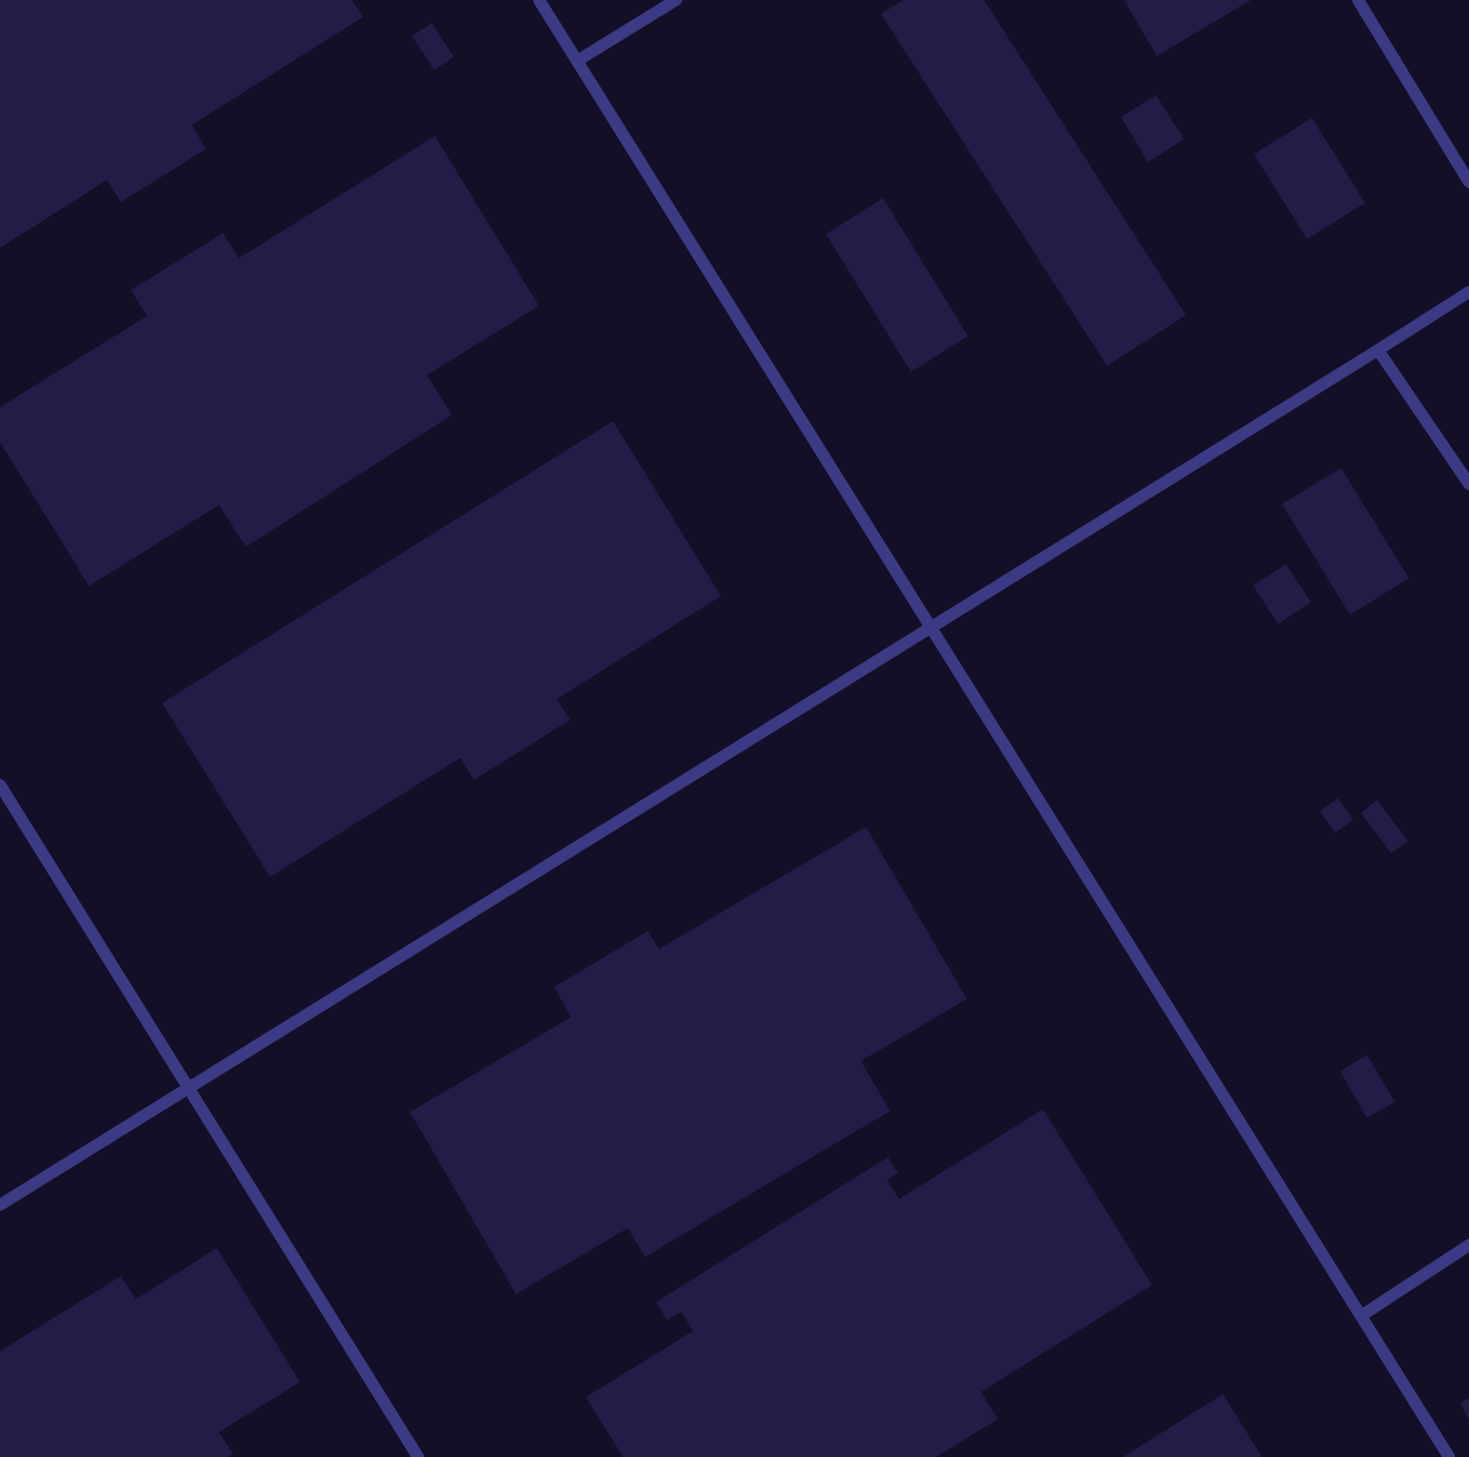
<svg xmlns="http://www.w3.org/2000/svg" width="1469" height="1457" font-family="'Fira Sans',sans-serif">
<rect width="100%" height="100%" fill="#130f26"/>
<!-- building -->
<path fill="#241b47" d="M0,0h352l11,17 -171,108 14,24 -85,53 -14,-22 -107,68z
M903,0h81l202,315 -79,51 -226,-352z
M1124,0h127l-94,56z
M432,23l22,34 -20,13 -22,-34z
M1156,95l28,44 -36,23 -27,-45z
M1312,118l53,85 -58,36 -53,-85z
M435,136l104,170 -112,69 25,40 -206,132 -27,-42 -130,81 -89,-144v-35l147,-91 -16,-26 92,-57 16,25z
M883,198l85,138 -57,36 -85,-138z
M613,421l108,175 -164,103 13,21 -96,60 -14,-22 -190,119 -108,-174z
M1341,468l68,110 -59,37 -68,-111z
M1286,564l25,38 -33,22 -25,-39z
M1338,798l15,22 -18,13 -15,-22z
M1377,800l31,41 -17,12 -30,-40z
M866,827l101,172 -106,62 29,50 -245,146 -17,-29 -112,66 -106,-182 161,-95 -17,-30 94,-56 11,18z
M1367,1055l28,47 -28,16 -27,-47z
M1043,1109l109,176 -171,107 17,27 -62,38h-313l-37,-60 107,-66 -12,-19 -14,8 -11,-18 232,-145 10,16 -11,7 12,19z
M217,1248l83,134 -81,50 14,22 -4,3h-229v-106l121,-75 15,23z
M1223,1394l39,63h-139z
M1469,1398v22l-9,-17z"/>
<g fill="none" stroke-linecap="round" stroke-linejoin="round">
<!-- lane -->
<path stroke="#3d3a85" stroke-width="12" d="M539,0l910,1457
M1358,0l111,182
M577,61l99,-61
M1378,350l91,134
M0,785l418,672
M0,1205l1378,-855 91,-58
M1361,1316l108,-71"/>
</g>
</svg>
